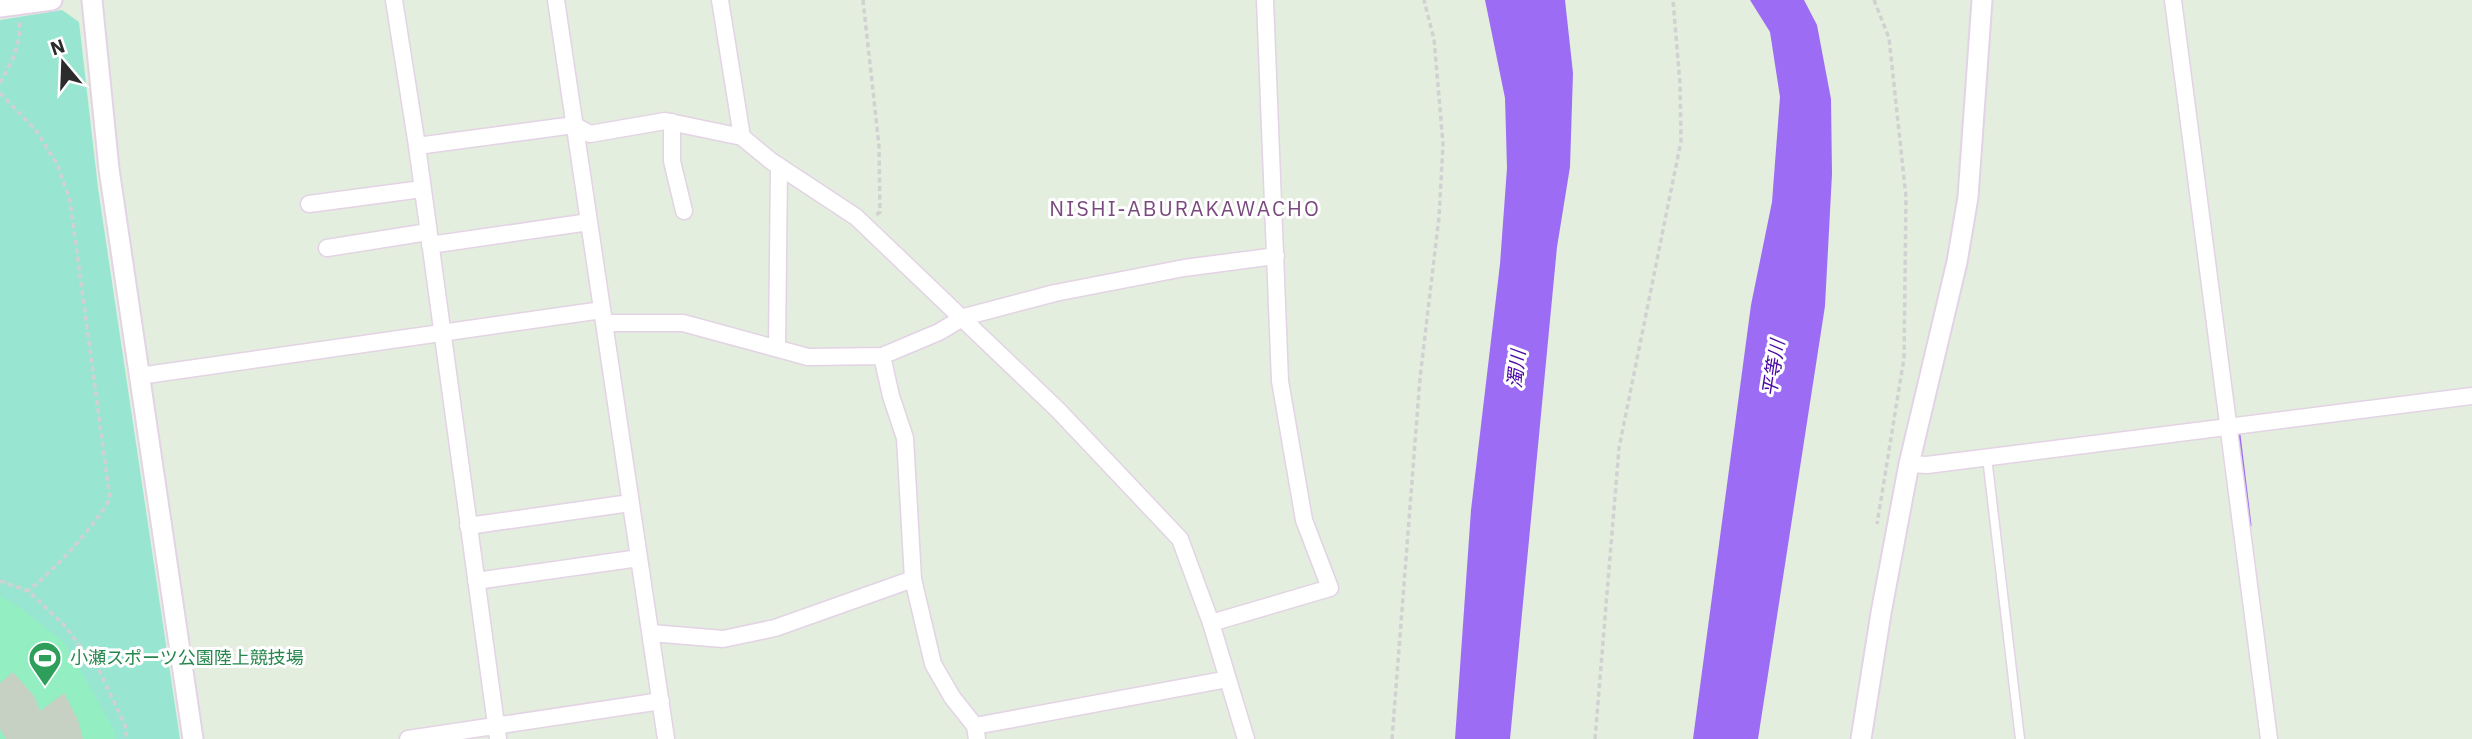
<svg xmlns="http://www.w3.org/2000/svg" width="2472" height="739" font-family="'IBM Plex Sans','Noto Sans JP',sans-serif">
<rect width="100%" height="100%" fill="#e3eede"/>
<!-- green -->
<path fill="#98e6d2" d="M62,10l17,12 19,166 82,551h-180v-719z"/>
<!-- pitch -->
<path fill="#93eec1" d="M0,596l15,8 50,39 50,89 1,7h-116z"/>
<!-- water -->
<path fill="#9c6df4" d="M1485,0h80l8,73 -3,94 -13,80 -47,492h-55l16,-229 29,-246 7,-96 -2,-70z
M1750,0h54l13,25 14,74 1,75 -7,132 -67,433h-65l58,-434 21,-103 8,-105 -10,-65z"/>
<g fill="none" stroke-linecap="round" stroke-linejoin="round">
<!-- stream -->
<path stroke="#9c6df4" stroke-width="5" d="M2238,435l11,90"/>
</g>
<!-- building -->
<path fill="#c6d1c3" d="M13,672l21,24 6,15 24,-18 14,27 5,19h-77l-6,-10v-46z"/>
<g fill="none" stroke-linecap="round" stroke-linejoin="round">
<defs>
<path id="service" d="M1987,457l33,282"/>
<path id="minor" d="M394,0l23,146 81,593
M556,0l110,739
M720,0l22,137
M2173,0l96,739
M672,122v39l12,50
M417,146l157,-21 16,9 75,-13 77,16 29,24 85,56 202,193 122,129 31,84 35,116
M309,204l113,-15
M430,245l159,-23
M327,248l101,-16
M604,323h79l125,34 74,-1
M777,348l2,-182
M139,376l463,-66
M1909,464l18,1 545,-69
M468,526l162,-23
M476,581l163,-23
M1211,623l119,-35 -26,-68 -24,-139 -15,-381
M651,633l72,6 52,-11 138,-49
M975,726l253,-47
M408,739l253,-38
M977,739l-2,-13 -23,-29 -19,-33 -20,-85 -8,-141 -14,-42 -9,-40 57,-24 25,-15 91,-24 129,-25 92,-12"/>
<path id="tertiary" d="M92,0l17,169 84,570
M0,7l52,-7
M1861,739l20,-126 28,-149 48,-202 11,-65 14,-197"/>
</defs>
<!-- service casing -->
<use href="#service" stroke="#e3d3e5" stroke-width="11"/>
<!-- minor casing -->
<use href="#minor" stroke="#e3d3e5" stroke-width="19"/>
<!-- tertiary casing -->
<use href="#tertiary" stroke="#e3d3e5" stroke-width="23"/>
<!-- path -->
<path stroke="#d1d1d1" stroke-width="3.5" stroke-dasharray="5 3.5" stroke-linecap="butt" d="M863,0l16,146 1,66 -4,3
M1874,0l15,38 17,159 -2,161 -27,166
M0,83c11,-20 22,-39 19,-62
M0,93l35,36 22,35 13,37 40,298c-23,36 -50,65 -82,92
M0,581l28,10 36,34 36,47 25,53 2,14
M1392,739l28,-361 19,-161 4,-73 -9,-105 -10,-39
M1595,739l24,-291 62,-307 -1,-57 -7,-84"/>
<!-- service -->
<use href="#service" stroke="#fff" stroke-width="8"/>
<!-- minor -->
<use href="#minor" stroke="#fff" stroke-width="16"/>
<!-- tertiary -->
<use href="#tertiary" stroke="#fff" stroke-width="19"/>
</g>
<!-- icons -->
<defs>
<symbol id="stadium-pin" viewBox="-11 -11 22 30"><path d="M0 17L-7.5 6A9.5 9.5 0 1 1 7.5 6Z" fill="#2e9e5b" stroke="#fff"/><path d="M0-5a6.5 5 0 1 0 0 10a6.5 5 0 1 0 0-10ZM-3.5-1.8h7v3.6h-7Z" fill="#fff"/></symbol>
</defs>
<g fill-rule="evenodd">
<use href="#stadium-pin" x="26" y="639" width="38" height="52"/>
</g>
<g text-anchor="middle" stroke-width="6" stroke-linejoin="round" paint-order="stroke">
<!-- leisure labels -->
<g font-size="18" fill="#27864d" stroke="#fff" text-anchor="start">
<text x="70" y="664">小瀬スポーツ公園陸上競技場</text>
</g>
<!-- water labels -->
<g font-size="19" font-style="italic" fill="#4a08a3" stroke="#fff">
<text transform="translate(1773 368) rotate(-81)" y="7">平等川</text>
<text transform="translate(1516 369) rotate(-84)" y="7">濁川</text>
</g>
<!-- quarter labels -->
<g font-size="21" letter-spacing="2" fill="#7a4a7f" stroke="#fff">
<text x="1185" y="216">NISHI-ABURAKAWACHO</text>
</g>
</g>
<!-- north arrow -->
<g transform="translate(63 63) rotate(341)" stroke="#ffffff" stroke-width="5" paint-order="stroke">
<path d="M0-5L12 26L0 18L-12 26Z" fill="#2c2c2c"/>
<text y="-10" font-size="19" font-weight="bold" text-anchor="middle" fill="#2c2c2c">N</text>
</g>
</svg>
